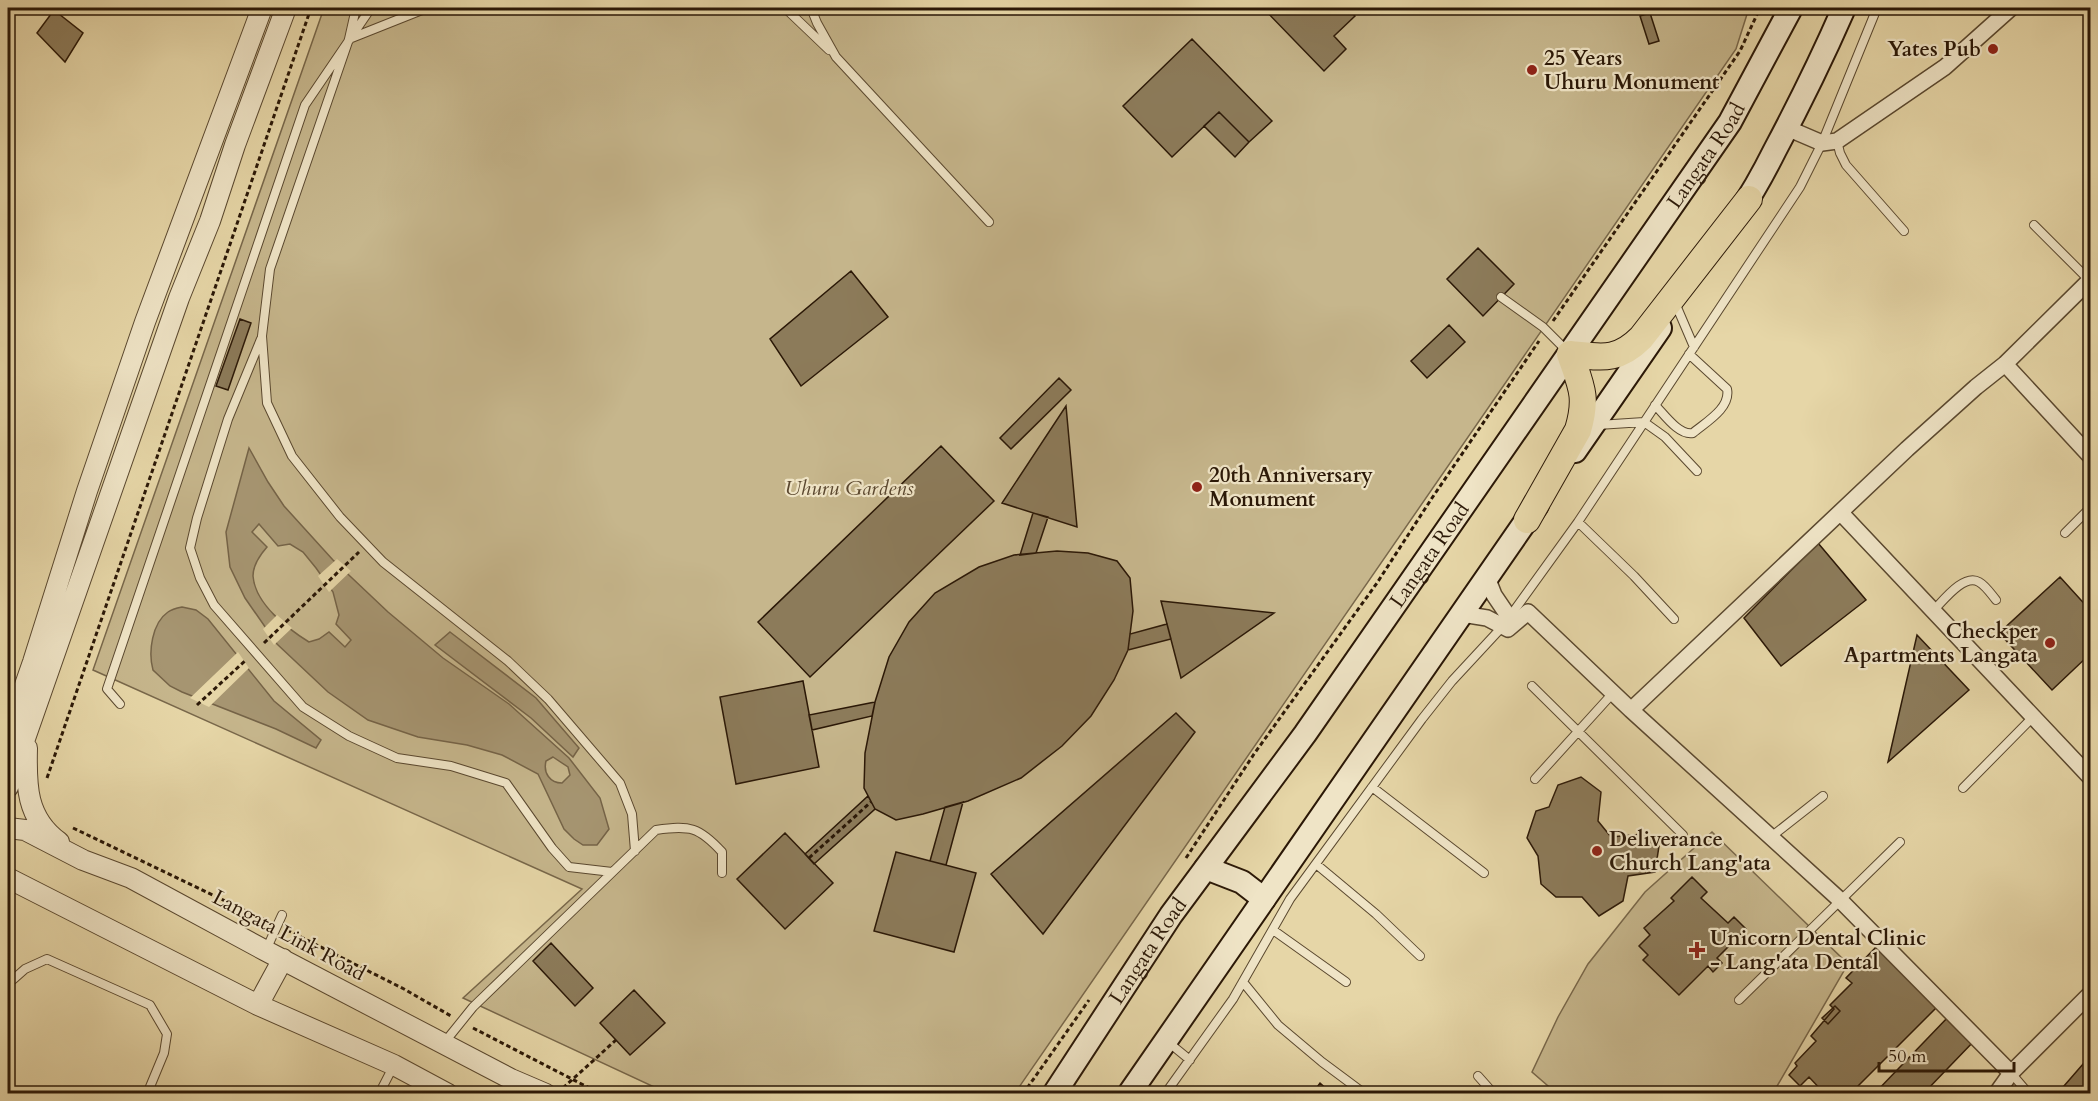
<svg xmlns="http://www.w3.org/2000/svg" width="2098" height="1101" font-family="Cardo,serif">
<rect width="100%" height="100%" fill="#e6d6a7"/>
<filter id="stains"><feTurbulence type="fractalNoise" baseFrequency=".00333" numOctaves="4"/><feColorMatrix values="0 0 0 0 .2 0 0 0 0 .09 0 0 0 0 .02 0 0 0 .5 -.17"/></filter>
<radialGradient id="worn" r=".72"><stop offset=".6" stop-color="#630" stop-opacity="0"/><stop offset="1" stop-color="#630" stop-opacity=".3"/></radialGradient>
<!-- green -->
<path fill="#c6b68c" stroke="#78674a" stroke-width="1.5" d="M324,8h1425l-13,41 -721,1044h-348l-204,-95 119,-109 -489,-219z
M1712,832l136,132 -75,129h-219l1,-1 -23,-20 26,-55 30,-53 57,-72z"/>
<!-- water -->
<path fill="#a69571" stroke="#756347" stroke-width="1.5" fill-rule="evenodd" d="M249,448l19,34 16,24 49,54 55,52 55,46 66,46 60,54 31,40 9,31 -12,16h-14l-9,-6 -10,-10 -26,-55 -36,-19 -35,-10 -49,-8 -50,-17 -40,-28 -51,-48 -32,-46 -15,-31 -4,-35zM259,524l19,22 12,-2 13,8 13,16 17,24 6,23 -3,9 15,16 -6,7 -16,-15 -10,7 -10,3c-21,-13 -54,-38 -56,-66 0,-11 7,-21 14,-29l-15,-15zM553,757l15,10 2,8 -8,8c-12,0 -19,-10 -16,-22z
M182,607l14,3 12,9 66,82 47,39 -5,8 -40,-19 -94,-37 -12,-6 -17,-16c-5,-18 -1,-47 15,-58 4,-3 9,-4 14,-5z
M450,632l86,66 43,50 -6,9 -42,-39 -96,-73z"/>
<!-- pier -->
<path fill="#e6d6a7" d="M337,559l14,12 -22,21 -11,-16z
M277,615l15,13 -18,17 -11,-16z
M238,652l11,16 -40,39 -19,-9z"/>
<!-- building -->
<path fill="#8c7b5a" stroke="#2b1807" stroke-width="1.5" d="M1263,8h84l8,8 -21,20 12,13 -22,22z
M54,10l29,23 -18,29 -28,-29z
M1650,13l9,28 -10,3 -9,-28z
M1192,39l80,82 -23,21 -30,-30 -47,45 -49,-51z
M1219,112l30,30 -14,15 -31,-31z
M1478,248l36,36 -31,32 -36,-37z
M851,271l37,46 -87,69 -31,-47z
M240,319l11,4 -23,67 -12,-4z
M1449,325l16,17 -38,36 -16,-17z
M1059,378l12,12 -60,59 -11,-11z
M1066,406l11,121 -75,-24z
M941,446l53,55 -184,176 -52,-55z
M1033,513l15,4 -12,36 -16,2z
M1818,543l48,57 -85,66 -37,-48z
M1057,551l31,2 29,8 13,17 3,33 -5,39 -14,30 -23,36 -29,30 -41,32 -53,23 -45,13 -27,6 -21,-11 -11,-21 1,-35 10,-51 14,-45 20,-35 26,-29 44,-26 35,-12z
M2060,577l30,33v44l-38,36 -53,-57z
M1161,601l113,12 -93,65z
M1167,624l4,15 -43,11 2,-16z
M1917,635l52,55 -81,72z
M803,681l16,86 -83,17 -16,-87z
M875,702l-3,14 -60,14 -3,-15z
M1176,713l19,19 -152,202 -52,-60z
M1581,777l20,15 -3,29 13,16 32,-3 16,12 -4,26 -27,4 -5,25 -24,15 -17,-19h-26l-15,-13 -3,-28 -11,-18 9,-27 13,-4 9,-22z
M868,796l7,13 -61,55 -9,-10z
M963,802l-17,63 -16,-4 15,-54z
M785,833l48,50 -48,46 -48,-50z
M896,852l80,21 -22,79 -80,-21z
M1692,877l15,15 -6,6 27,25 6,-6 12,12 -29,29 5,5 -9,9 -5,-6 -29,29 -36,-35 5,-5 -9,-9 11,-11 -6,-7 30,-27 -3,-3z
M551,943l42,45 -18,18 -42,-45z
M1877,946l61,60 -88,88h-25l-16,-17 -9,9 -11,-11 8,-9 -2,-3 21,-22 -5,-5 23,-27 -4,-4 22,-22 -6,-5z
M634,990l31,33 -35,32 -30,-32z
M1835,1006l5,5 -12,13 -6,-6z
M1950,1015l25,25 -52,54h-49z
M2090,1056v24l-12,14h-21z
M1320,1083l12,11h-20z"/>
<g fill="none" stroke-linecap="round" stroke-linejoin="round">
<defs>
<path id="service" d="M356,8l-7,31 78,-31
M785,8l44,42
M811,8l6,15 19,34 153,165
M349,39l-79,230 -8,67 5,67 25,53 48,61 43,45 125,99 40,38 72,84 12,31 3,37
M1837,141l3,12 6,12 58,66
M2034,225l56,56
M1501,297l42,30 24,24
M1676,305l18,42
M261,339l-33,80 -31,99 -7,30 10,30 14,27 89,102 46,29 48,22 54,8 55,17 46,65 17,19 43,5
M1655,405c9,9 24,31 38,28 13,-11 38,-25 34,-44l-38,-35
M1598,425l46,-3 21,15 32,34
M1578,522l56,54 40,43
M2065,533l25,-25
M1933,611c10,-10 31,-38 46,-29 7,4 12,12 17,18
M1532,686l151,149
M120,704l-13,-15 198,-584 66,-97
M1535,779l78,-86
M1372,787l112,86
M1963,788l71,-72
M1771,837l52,-41
M1316,864l60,50 44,42
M1273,930l73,52
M266,950l16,-35
M1243,982l35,43 44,37 43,32
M8,984l17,-15 22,-10 103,46 17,29 -3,19 -17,41
M1739,1000l161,-158
M1168,1042l22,18
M444,1043l29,-36 183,-177c34,-5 43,-3 66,22v21
M2011,1073l18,21
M1478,1076l16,18
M379,1094l15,-29
M1165,1094l68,-95 57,-100 132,-180 30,-38 51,-55 75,-104 222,-335 22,-44 55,-135
M1649,1094l12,-2 12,2"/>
<path id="minor" d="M1787,128l35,15 15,-2 108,-74 66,-59
M2005,364l85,92
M1841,513l249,264
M1487,577l7,18 19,28 8,-5
M1528,612l103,98 209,190 171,173
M1462,614l25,4 21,11 20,-17
M1631,710l276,-261 69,-62 29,-23 85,-84
M1996,1094l15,-21 79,-79"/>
<path id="tertiary" d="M8,734l25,-72 54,-171 58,-169 117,-314
M27,748c-1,37 -1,70 32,94
M8,787l171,-489 31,-77 25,-76 51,-137
M8,828l17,2 58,30 48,18 135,73 245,128 35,15
M8,878l250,127 136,60 54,29
M258,1005l25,-46"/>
<g id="secondary">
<path d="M1738,214c14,-20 26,-42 37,-64 25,-47 48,-94 69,-142"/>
<path d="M1575,451l85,-123"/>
<path d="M1206,868l36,14 22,17"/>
<path id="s1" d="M1054,1094l117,-179 134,-181 425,-612 61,-114"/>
<path d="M1129,1094l408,-589"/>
</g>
<path id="primary" d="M1527,520l51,-90c10,-34 3,-44 -8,-76 31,3 47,8 71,-16l108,-139"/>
</defs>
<!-- service casing -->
<use href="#service" stroke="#5a482f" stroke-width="10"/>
<!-- minor casing -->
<use href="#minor" stroke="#5a482f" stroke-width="18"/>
<!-- tertiary casing -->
<use href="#tertiary" stroke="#5a482f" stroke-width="22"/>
<!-- secondary casing -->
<use href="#secondary" stroke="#2b1807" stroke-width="26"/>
<!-- primary casing -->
<use href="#primary" stroke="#2b1807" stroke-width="28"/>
<!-- path -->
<path stroke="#2b1807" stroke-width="3" stroke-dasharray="4.5 3" stroke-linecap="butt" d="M1553,321l187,-270 20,-43
M264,643l95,-91
M197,705l49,-45
M47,778l264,-770
M73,828l194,93
M809,858l62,-56
M1186,858l68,-104 123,-171 55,-85 107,-157
M287,930l117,59 47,27
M473,1028l128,66
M563,1088l53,-48
M1023,1094l66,-94"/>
<!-- service -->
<use href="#service" stroke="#efe4c6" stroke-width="8"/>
<!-- minor -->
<use href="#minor" stroke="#efe4c6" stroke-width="15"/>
<!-- tertiary -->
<use href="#tertiary" stroke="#efe4c6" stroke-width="20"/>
<!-- secondary -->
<use href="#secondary" stroke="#efe4c6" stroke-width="22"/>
<!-- primary -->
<use href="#primary" stroke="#e6d6a7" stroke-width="26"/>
</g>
<!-- markers -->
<g fill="#8f2418" stroke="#efe4c6" stroke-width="2">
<circle cx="1993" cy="49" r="6"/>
<circle cx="1532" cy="70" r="6"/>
<circle cx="1197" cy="487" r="6"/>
<circle cx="2050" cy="643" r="6"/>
<circle cx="1597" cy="851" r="6"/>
<path d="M1694 941h6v6h6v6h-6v6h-6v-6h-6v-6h6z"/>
</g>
<g text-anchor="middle" stroke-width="4.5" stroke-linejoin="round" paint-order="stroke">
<!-- poi labels -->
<g font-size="21" font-weight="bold" fill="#2b1807" stroke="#efe4c6" text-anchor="start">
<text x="1981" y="56" text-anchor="end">Yates Pub</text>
<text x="1544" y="65">25 Years<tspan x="1544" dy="24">Uhuru Monument</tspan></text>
<text x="1209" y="482">20th Anniversary<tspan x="1209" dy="24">Monument</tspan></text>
<text x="2038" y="638" text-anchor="end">Checkper<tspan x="2038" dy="24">Apartments Langata</tspan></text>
<text x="1609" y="846">Deliverance<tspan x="1609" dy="24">Church Lang'ata</tspan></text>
<text x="1710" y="945">Unicorn Dental Clinic<tspan x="1710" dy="24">- Lang'ata Dental</tspan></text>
</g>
<!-- street labels -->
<g font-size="21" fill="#2b1807" stroke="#efe4c6">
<text dy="7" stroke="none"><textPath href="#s1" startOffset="1143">Langata Road</textPath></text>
<text dy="7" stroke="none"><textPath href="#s1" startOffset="657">Langata Road</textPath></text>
<text transform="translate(289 935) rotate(28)" y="7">Langata Link Road</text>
<text dy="7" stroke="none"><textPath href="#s1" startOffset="171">Langata Road</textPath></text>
</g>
<!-- park labels -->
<g font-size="21" font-style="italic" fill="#5a472f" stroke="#efe4c6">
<text x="849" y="495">Uhuru Gardens</text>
</g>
</g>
<!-- margin -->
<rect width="2098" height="1101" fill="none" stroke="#e6d6a7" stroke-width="30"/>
<rect x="9" y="9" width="2080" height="1083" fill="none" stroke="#2b1807" stroke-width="3"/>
<rect x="15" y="15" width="2068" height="1071" fill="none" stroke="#2b1807" stroke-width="1.5"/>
<!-- scale -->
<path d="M1879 1062v9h135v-9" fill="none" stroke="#2b1807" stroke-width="3"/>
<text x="1888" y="1062" font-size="18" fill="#2b1807" stroke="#efe4c6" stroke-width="4.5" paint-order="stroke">50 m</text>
<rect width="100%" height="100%" filter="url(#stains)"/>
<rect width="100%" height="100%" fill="url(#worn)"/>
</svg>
